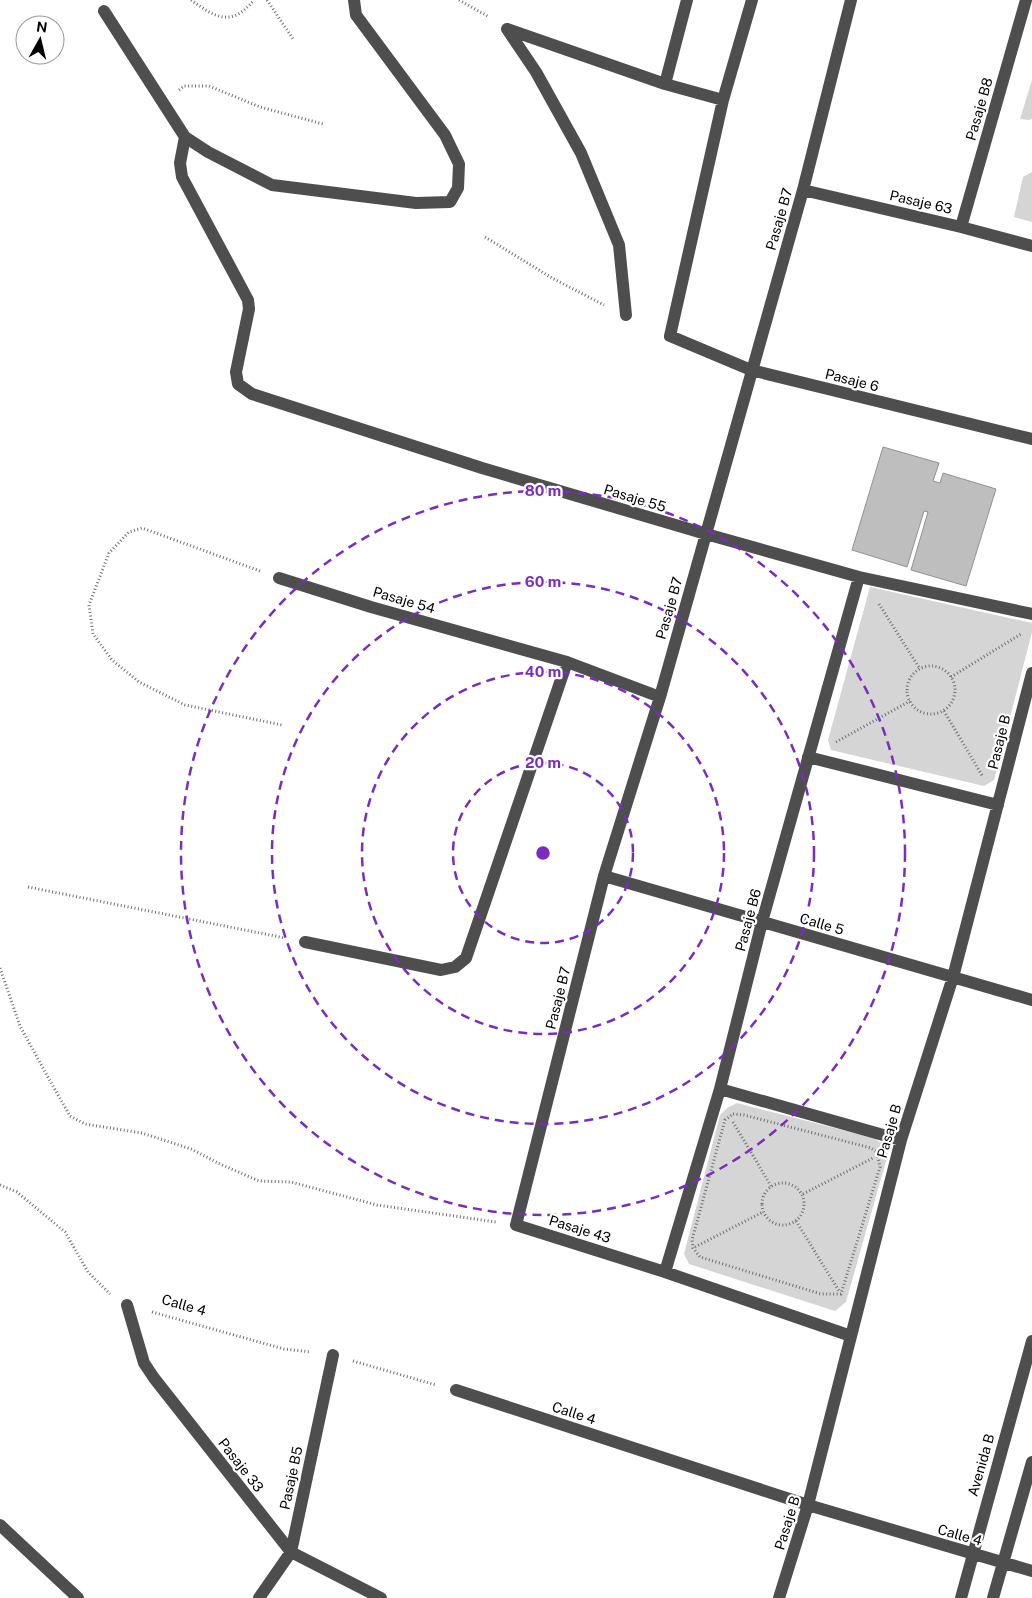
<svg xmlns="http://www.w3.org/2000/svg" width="1032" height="1598" font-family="'Public Sans',sans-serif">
<rect width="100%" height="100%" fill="#fff"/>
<!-- green -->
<path fill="#d5d5d5" d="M1032,80v39l-3,1 -9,-1z
M1032,172v50l-18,-5 9,-40z
M870,587l162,36v9l-38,148 -10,6 -153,-36 -3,-10z
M737,1103l137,35 7,5 7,11 -42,148 -11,9 -146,-47 -5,-10 36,-139 7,-7z"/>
<!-- building -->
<path fill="#bebebe" stroke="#929292" d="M883,447l56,16 -6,18 7,2 3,-10 53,16 -30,97 -55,-16 17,-58 -4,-1 -17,56 -55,-17z"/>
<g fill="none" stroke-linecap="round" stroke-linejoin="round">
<!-- path -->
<path stroke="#707070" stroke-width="3" stroke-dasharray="1 2.5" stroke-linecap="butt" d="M191,0c24,17 40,28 63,0
M267,0l26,39
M459,0l30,17
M179,90l5,-4h25l51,21 63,17
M485,237l67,41 52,27
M260,571l-118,-43 -13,4 -20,21 -20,52 4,29 19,26 27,22 46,23 97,20
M879,604l41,65
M907 690a24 24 0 1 1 48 0a24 24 0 1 1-48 0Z
M951,677l70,-43
M944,711l39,66
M836,742l74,-41
M28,887l257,51
M0,968l20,58 29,53 21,37 15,8 57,9 49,16 29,15 39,17 32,1 86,23 119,17
M733,1114l11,1 127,33 6,4 3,15 -39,127h-20l-121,-37 -7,-9 -1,-8 33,-120z
M733,1122l38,64
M762 1204a21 21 0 1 1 42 0a21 21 0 1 1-42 0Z
M0,1185l17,7 48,40 23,40 22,22
M803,1194l70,-36
M796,1221l43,70
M695,1247l68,-35
M152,1312l132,37 27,3
M353,1361l83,24"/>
<!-- minor -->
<path stroke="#4e4e4e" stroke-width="12" d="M752,0l-29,100 -53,236 81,34 281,69
M104,11l81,126 23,15 64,33 144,18 34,-1 8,-14 1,-24 -14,-29 -89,-120 -2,-15
M507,29l29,43 45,81 38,92 7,70
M507,29l158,55 58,16
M665,84l22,-84
M185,137l-5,26 2,14 66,123 1,9 -13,63 2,12 14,10 230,74 224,66 153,43 173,37
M803,190l158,37 71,19
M961,227l65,-227
M279,578l92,29 196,55 93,35
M808,757l190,48
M604,876l428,124
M305,942l136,28 14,-3 11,-9 101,-296
M720,1089l181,51
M665,1272l55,-183 42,-167 97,-345
M127,1305l17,58 10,15 137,174 90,46
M851,1336l-186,-64 -149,-47 88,-349 56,-179 46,-163 97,-344 48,-190
M456,1390l352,115 224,66
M0,1525l78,73
M259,1598l32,-46 42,-197
M779,1598l29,-93 93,-365 52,-163 79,-304
M961,1598l71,-257
M993,1598l39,-136"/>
</g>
<!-- distance rings -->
<g fill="none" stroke="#7b2cbf" stroke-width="2.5" stroke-dasharray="9 6">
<circle cx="543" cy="853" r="90"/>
<circle cx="543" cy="853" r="181"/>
<circle cx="543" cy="853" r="271"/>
<circle cx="543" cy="853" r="362"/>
</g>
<g text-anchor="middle" stroke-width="4.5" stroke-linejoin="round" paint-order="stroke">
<!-- street labels -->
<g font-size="14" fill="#000" stroke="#fff">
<text transform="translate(979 109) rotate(-74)" y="5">Pasaje B8</text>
<text transform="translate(921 202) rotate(13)" y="5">Pasaje 63</text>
<text transform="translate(779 219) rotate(-74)" y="5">Pasaje B7</text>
<text transform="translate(852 380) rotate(14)" y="5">Pasaje 6</text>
<text transform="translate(635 498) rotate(17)" y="5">Pasaje 55</text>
<text transform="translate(404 600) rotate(16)" y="5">Pasaje 54</text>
<text transform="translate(669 608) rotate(-74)" y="5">Pasaje B7</text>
<text transform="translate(999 742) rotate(-76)" y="5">Pasaje B</text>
<text transform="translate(748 920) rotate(-75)" y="5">Pasaje B6</text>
<text transform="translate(822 924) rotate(16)" y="5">Calle 5</text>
<text transform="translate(558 998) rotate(-76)" y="5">Pasaje B7</text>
<text transform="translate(889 1131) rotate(-74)" y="5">Pasaje B</text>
<text transform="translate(580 1229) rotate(17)" y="5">Pasaje 43</text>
<text transform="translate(184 1305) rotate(16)" y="5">Calle 4</text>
<text transform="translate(574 1413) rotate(18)" y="5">Calle 4</text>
<text transform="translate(241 1465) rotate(52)" y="5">Pasaje 33</text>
<text transform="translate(981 1465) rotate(-74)" y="5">Avenida B</text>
<text transform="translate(291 1478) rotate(-78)" y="5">Pasaje B5</text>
<text transform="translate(787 1523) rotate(-73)" y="5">Pasaje B</text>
<text transform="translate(960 1535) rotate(16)" y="5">Calle 4</text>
</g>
</g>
<circle cx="543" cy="853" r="8" fill="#7b2cbf" stroke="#fff" stroke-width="2.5"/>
<g font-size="15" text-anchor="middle" font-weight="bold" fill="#7b2cbf" stroke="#fff" stroke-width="4.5" stroke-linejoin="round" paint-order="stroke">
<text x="543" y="496">80 m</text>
<text x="543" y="587">60 m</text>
<text x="543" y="677">40 m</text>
<text x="543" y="768">20 m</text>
</g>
<!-- north arrow -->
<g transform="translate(40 40) rotate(8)"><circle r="24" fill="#ffffff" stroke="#999999"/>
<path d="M0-4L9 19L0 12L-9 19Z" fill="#000000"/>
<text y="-8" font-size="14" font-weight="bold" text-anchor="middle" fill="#000000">N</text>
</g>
</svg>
